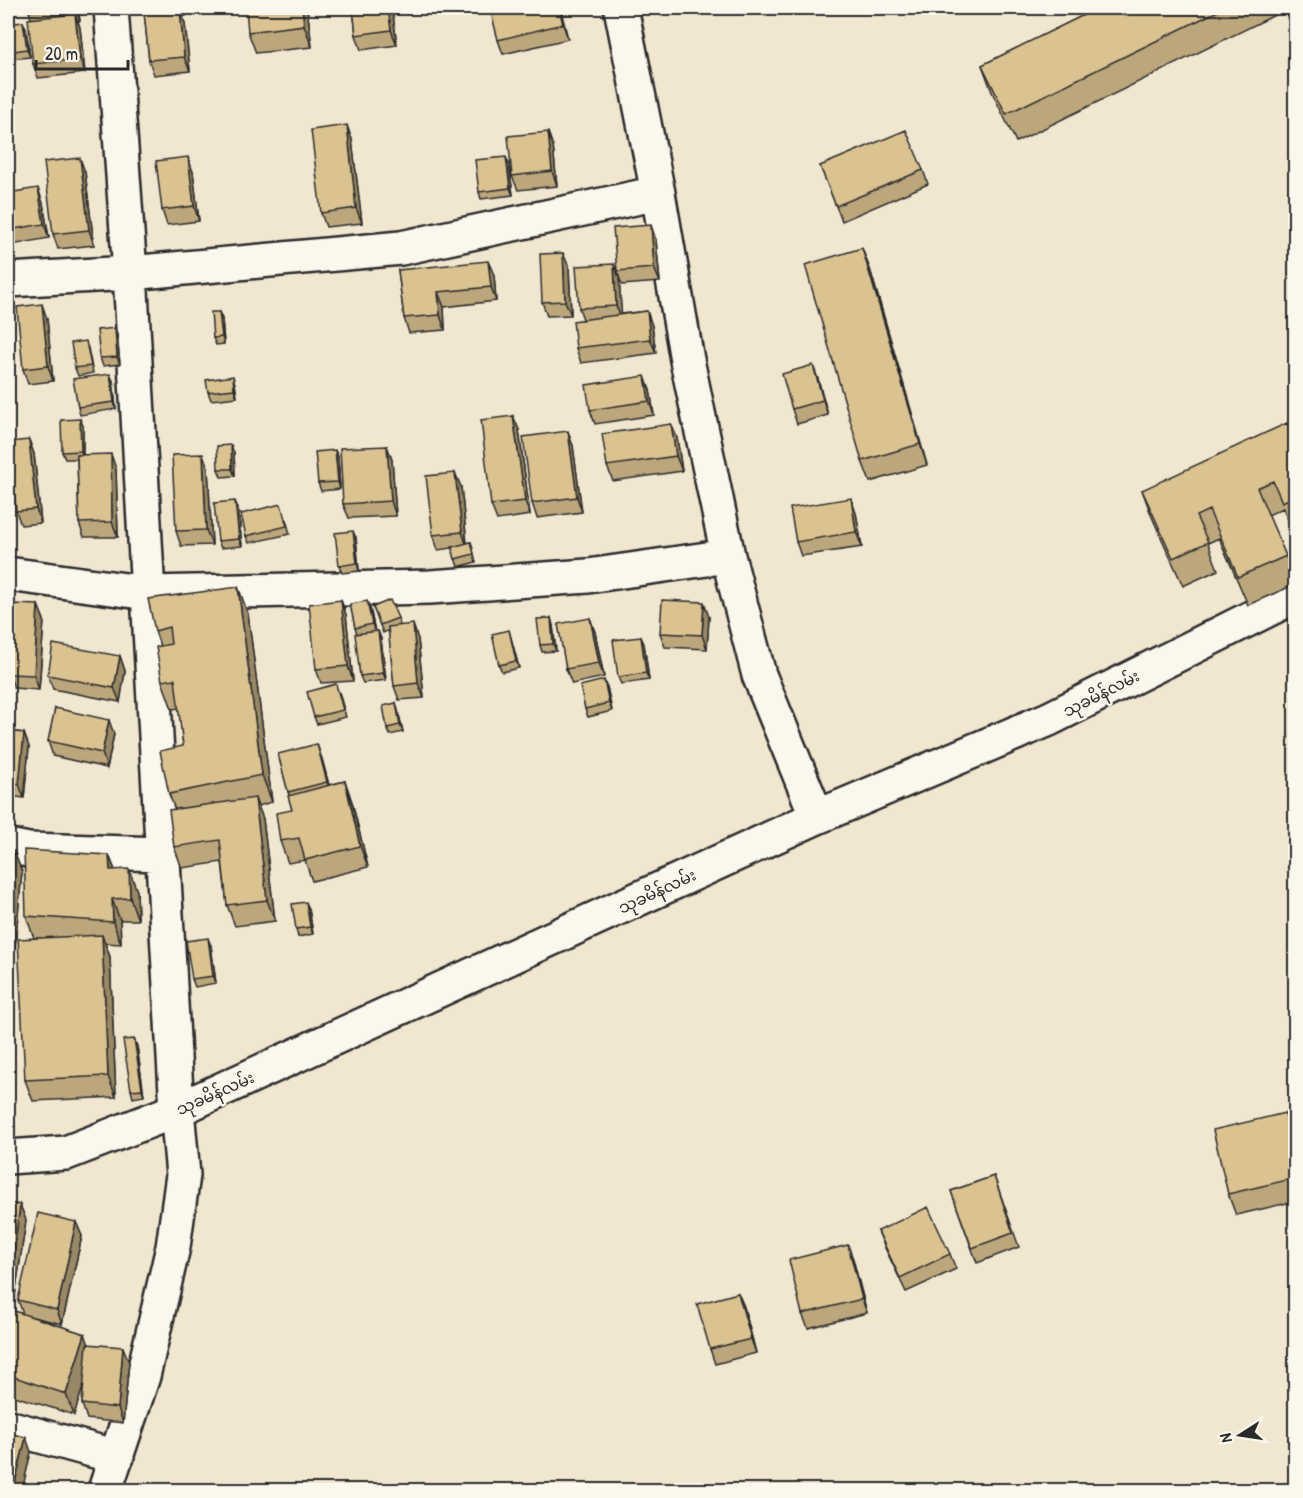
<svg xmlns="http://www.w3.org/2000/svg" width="1303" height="1498" font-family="'Patrick Hand','Noto Sans Myanmar',sans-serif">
<rect width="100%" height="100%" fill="#f1e7d1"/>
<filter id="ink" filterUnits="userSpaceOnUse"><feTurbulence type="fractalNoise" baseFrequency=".0167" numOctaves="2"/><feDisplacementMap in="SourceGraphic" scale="12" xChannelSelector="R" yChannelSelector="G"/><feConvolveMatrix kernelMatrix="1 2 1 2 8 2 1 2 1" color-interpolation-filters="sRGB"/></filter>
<g filter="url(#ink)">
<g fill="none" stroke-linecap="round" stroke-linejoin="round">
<defs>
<path id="minor" d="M621,8l37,185 29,167 41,196 31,119 58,142
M8,280l122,-7 271,-25 257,-55
M8,574l140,19 282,-6 158,-11 140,-20
M8,846l20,4 135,4
M8,1157l58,-4 111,-43 640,-293 232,-98 230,-115 17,-10
M8,1427l109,30
M105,1490l38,-114 30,-129 10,-72 -6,-65 -47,-837 -19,-265"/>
</defs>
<!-- minor casing -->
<use href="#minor" stroke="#2b2b2b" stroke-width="38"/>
<!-- minor -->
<use href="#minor" stroke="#fbf7ec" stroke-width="33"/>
</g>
<!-- wall -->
<path fill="#bca77d" stroke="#2b2b2b" stroke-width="1.5" d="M28,8h50l2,13h-2l2,7 5,45 -47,5 -5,-14 -2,-46z
M185,8l1,8 -3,1 2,7 5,47 -36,4 -5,-15 -5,-48z
M307,8l5,39 -56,6 -8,-21z
M353,8h39l5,37 -36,5 -5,-15z
M510,8h50l8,31 -65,15 -5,-14z
M1098,8h174l3,7 -259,127 -24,-50 -10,-27z
M23,22l3,7 4,28 -20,2 -2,-6v-29z
M352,140l10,83 -36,4 -5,-14z
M553,146l4,40 -39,4 -6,-14z
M509,164l4,31 -32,4 -2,-7z
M820,166l103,4 5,14 -86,37z
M85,172l9,73 -36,4 -5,-15z
M193,172l6,49 -32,4 -5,-15z
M8,193l35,10 6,35 -37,7 -4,-14z
M656,240l4,42 -38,3 -5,-14z
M569,267l2,48 -24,1 -5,-14z
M870,269l57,196 -57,17 -8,-21z
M398,270l96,5 2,26 -52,6 1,23 -36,3 -5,-15z
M619,278l2,36 26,-3 5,15 4,27 -75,10 -5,-15 7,-29 -4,-11z
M219,312l3,7 2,25 -8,1 -3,-7z
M47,319l6,62 -25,3 -5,-15z
M115,328l2,7 3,29 -17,2 -3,-8z
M88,348l5,25 -15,3 -3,-8z
M818,379l10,36 -31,9 -5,-15z
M113,381l3,28 -36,6 -2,-8z
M235,384l2,13 -26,3 -3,-8z
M650,390l4,25 -59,9 -5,-14z
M513,416l6,14 11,85 -33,5 -6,-15z
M80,419l3,7v29l33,14 2,68h-34l-5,-14 -2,-64h-12l-3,-7z
M671,424l6,14 5,33 -69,10 -6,-15z
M29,440l5,14 7,69 -20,2 -5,-14z
M1296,440v88l-4,2 -9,-22 -15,7 18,41 10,28 -48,21 -29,-67 -11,5 10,27 -35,16 -31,-69 -10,-27z
M387,446l5,14 4,56 -47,2 -6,-14z
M573,446l9,66 -45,6 -5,-15z
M234,453l1,23 -14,1 -3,-8z
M338,457l2,32 -19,2 -3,-8z
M208,468l4,77 -31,1 -5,-15z
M455,473l6,14 6,56 4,-1 5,20 -18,5 -6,-19 -14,2 -5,-15z
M238,508l4,38 -21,2 -3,-7z
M284,512l6,22 -41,9 -3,-7z
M856,513l6,34 -61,9 -5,-14z
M356,538l3,33 -17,2 -3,-7z
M238,587l10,27 24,188 -14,4 5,13 12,102 -40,5 -8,-21 -5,-43 -40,6 -8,-21 1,-37 -6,-16 14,-48 -4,-38 -7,1 -10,-28 -2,-35 -5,-15z
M341,600l5,15 7,66 -32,2 -5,-14z
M38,605l6,15 -5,70 -25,-2 -5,-14z
M373,607l25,11 2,7 18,14 6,59 -25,2 -5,-14 -5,-56 -6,3z
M370,608l5,24 3,-1 3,8 5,41 -23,3 -3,-7 -3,-42 -2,-6z
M709,617l-2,32 -42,-2 -5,-14z
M551,618l2,8 3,25 -14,1 -2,-7z
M590,618l5,14 9,45 -32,7 -6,-15z
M641,637l3,7 5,36 -28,4 -3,-7z
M511,638l8,30 -17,4 -3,-7z
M120,656l5,15 -5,31 -67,-13 -5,-14z
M607,687l5,24 -24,6 -3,-8z
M339,692l7,25 -29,7 -3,-7z
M396,703l2,8 5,21 -13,3 -3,-7z
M8,731l16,2 5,14 -5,51 -16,-2z
M114,734l-7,34 -54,-12 -5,-15z
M278,754l44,5 7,26 16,-4 7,21 16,65 -56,14 -7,-21 -17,3 -8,-22 12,-31 -3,-15z
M8,850l14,22 -8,85h-5l5,12 -6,43z
M109,855l6,15 22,21 1,29h-18l1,24 -16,-1 5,14 6,140 -83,4 -8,-21 14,-142h-5l-8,-22z
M309,909l4,25 -15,3 -2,-8z
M211,946l5,37 -21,4 -3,-8z
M134,1039l3,7 7,50 -11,2 -2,-8z
M1293,1135l3,10v56l-60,14 -8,-21z
M994,1176l25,71 -42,16 -26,-72z
M8,1203l12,2 6,15 -13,89 -5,-1z
M76,1222l6,14 -20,88 -33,-8 56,18 3,10 41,18 -6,61 -36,-4 -5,-15 1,-20 -9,31 -66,-21v-85l15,5 -5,-14z
M878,1231l72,23 6,15 -50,23 -22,-46z
M853,1259l14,54 -59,15 -6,-14z
M738,1293l6,14 12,46 -41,11 -5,-15z"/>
<!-- shaded-wall -->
<path fill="#986" stroke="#2b2b2b" stroke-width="1.5" d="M75,8h3l2,13z
M302,8h5l5,39 -8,-22z
M388,8h4l5,37 -6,-15z
M559,8h1l1,3 7,28 -5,-15z
M180,9l5,15 5,47 -6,-14z
M75,14l5,14 5,45 -5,-14z
M23,22l3,7 4,28 -3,-8z
M347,125l5,15 10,83 -6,-15z
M548,132l5,14 4,40 -5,-15z
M188,157l5,15 6,49 -5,-15z
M506,157l3,7 4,31 -3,-7z
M80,158l5,14 9,73 -5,-15z
M38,188l5,15 6,35 -5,-14z
M651,225l5,15 4,42 -6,-14z
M862,248l8,21 57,196 -7,-21z
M563,253l6,14 2,48 -6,-14z
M488,261l6,14 2,26 -5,-14z
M614,264l5,14 3,42 -6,-14z
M438,292l6,15 1,23 -5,-15z
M42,304l5,15 6,62 -5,-15z
M647,311l5,15 4,27 -6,-14z
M219,312l3,7 2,25 -2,-7z
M115,328l2,7 3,29 -3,-7z
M813,365l5,14 10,36 -5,-15z
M110,374l3,7 3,28 -2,-7z
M233,376l2,8 2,13 -3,-8z
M645,376l5,14 4,25 -5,-14z
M513,416l6,14 11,85 -5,-14z
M80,419l3,7v33l-2,-8z
M671,424l6,14 5,33 -6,-15z
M568,431l5,15 9,66 -5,-15z
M29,440l5,14 7,69 -5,-14z
M231,445l3,8 1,23 -3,-7z
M387,446l5,14 4,56 -5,-15z
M335,450l3,7 2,32 -2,-7z
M111,454l5,15 2,68 -6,-15z
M203,454l5,14 4,77 -6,-15z
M455,473l6,14 6,59 -5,-14z
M851,498l5,15 6,34 -6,-15z
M235,501l3,7 4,38 -3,-7z
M353,531l3,7 3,33 -2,-8z
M238,587l10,27 24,188 -10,-27z
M341,600l5,15 7,66 -5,-15z
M367,601l3,7 5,24 -3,-8z
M704,602l5,15 -2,32 -5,-14z
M38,605l6,15 -5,70 -5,-15z
M551,618l2,8 3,25 -3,-7z
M590,618l5,14 9,45 -5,-14z
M413,624l5,15 6,59 -6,-15z
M509,630l2,8 8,30 -3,-7z
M378,631l3,8 5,41 -3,-7z
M641,637l3,7 5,36 -3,-7z
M120,656l5,15 -5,31 -6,-14z
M604,680l3,7 5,24 -3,-8z
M396,703l2,8 5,21 -3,-7z
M109,720l5,14 -7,34 -5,-15z
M24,733l5,14 -5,51 -5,-14z
M317,744l5,15 10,38 -5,-15z
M345,781l7,21 16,65 -8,-21z
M255,798l8,21 12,102 -8,-21z
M14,851l8,21 -8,85 -6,-18v-16z
M109,855l8,21 -7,-6z
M129,869l8,22 1,29 -8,-22z
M112,899l8,21 1,24 -8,-22z
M306,902l3,7 4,25 -3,-7z
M102,935l8,22 6,140 -8,-21z
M208,938l3,8 5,37 -3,-7z
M8,953l6,16 -6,43z
M134,1039l3,7 7,50 -2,-7z
M1285,1113l8,22 3,10v12z
M20,1205l6,15 -13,89 -5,-15z
M76,1222l6,14 -20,88 -5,-14z
M848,1245l5,14 14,54 -5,-14z
M738,1293l6,14 12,46 -5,-14z
M85,1334l8,22 -19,59 -8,-21z
M123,1347l6,15 -6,61 -5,-15z
M26,1437l5,15 -9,39h-9z"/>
<!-- building -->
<path fill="#dbc291" stroke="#2b2b2b" stroke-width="1.5" d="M28,8h36l-35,3z
M154,8h29v1l-28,2z
M246,8h56l2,17 -56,7z
M353,8h35l3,22 -35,5z
M510,8h49l4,16 -65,16 -7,-28z
M1098,8h126l-218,106 -24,-49z
M180,9l4,48 -35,3 -5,-48z
M75,14l5,45 -47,5 -5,-45z
M23,22l4,27 -19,3v-28z
M347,125l9,83 -35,5 -10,-83z
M906,130l17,40 -87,36 -16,-40z
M548,132l4,39 -40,5 -4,-40z
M188,157l6,49 -32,4 -6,-49z
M506,157l4,31 -31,4 -4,-32z
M80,158l9,72 -36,4 -9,-72z
M38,188l6,36 -36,6v-37z
M651,225l3,43 -37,3 -4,-43z
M862,248l58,196 -58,17 -57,-196z
M563,253l2,48 -23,1 -2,-48z
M488,261l3,26 -53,5 2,23 -36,3 -6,-48z
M614,264l2,42 -37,2 -3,-42z
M42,304l6,62 -25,3 -6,-62z
M647,311l3,28 -74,9 -3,-27z
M211,312h8l3,25 -9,1z
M115,328l2,29 -17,1 -3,-28z
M86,341l5,25 -16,2 -4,-25z
M813,365l10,35 -31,9 -10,-35z
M110,374l4,28 -36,5 -5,-28z
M233,376l1,13 -26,3 -2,-12z
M645,376l4,25 -59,9 -4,-25z
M1296,377v18l-7,-15z
M513,416l12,85 -34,4 -10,-85z
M80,419l1,32 -19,1 -1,-32z
M1287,423l9,17v56l-14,6 -9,-21 -16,7 29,68 -48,21 -29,-67 -13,6 12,26 -35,16 -31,-68z
M671,424l5,32 -69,10 -5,-32z
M568,431l9,66 -45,6 -9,-66z
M29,440l7,69 -20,2 -7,-69z
M231,445l1,24h-14l-1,-23z
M387,446l4,55 -48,3 -3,-56z
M335,450l3,32 -20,1 -3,-31z
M111,454l1,68 -33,1 -2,-68z
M203,454l3,76 -30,1 -4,-76z
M455,473l7,59 -29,3 -7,-59z
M851,498l5,34 -60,10 -6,-34z
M235,501l4,38 -21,2 -4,-38z
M281,504l6,22 -41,10 -5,-22z
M353,531l4,32 -18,3 -4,-33z
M471,542l3,12 -19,5 -3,-12z
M238,587l24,188 -93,19 -9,-43 23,-5 -8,-67 -13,2 -6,-34 15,-3 -2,-17 -14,4 -7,-32z
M341,600l7,66 -32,3 -7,-65z
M390,600l8,18 -18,7 -7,-18z
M662,600l42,2 -2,33 -42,-2z
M367,601l5,23 -17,4 -5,-24z
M13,604l25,1 -4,70 -25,-1z
M551,618l2,26 -13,1 -3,-26z
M590,618l9,45 -33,6 -8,-45z
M413,624l5,59 -24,3 -6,-59z
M509,630l7,31 -17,4 -7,-31z
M378,631l5,42 -23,3 -5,-42z
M641,637l5,36 -28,4 -5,-37z
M53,644l67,12 -6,32 -66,-13z
M604,680l5,23 -24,6 -5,-23z
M336,684l7,26 -29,7 -7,-25z
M396,703l4,22 -13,3 -4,-22z
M55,708l54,12 -7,33 -54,-12z
M8,731l16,2 -5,51 -11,-2z
M317,744l10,38 -39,10 -10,-38z
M345,781l15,65 -55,14 -6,-22 -19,3 -4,-28 16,-3 -4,-14z
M255,798l12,102 -40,5 -7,-65 -46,7 -5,-37z
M8,850l6,1 -6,72z
M24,850l85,5 1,15 19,-1 1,29 -18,1 1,23 -87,-6z
M306,902l4,25 -14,2 -4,-25z
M102,935l6,141 -83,4 -7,-141z
M208,938l5,38 -21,3 -6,-38z
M134,1039l8,50 -11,1 -8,-50z
M1285,1113l11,44v21l-68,16 -15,-64z
M994,1176l19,57 -41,15 -21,-57z
M8,1203l12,2 -12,89z
M928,1207l22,47 -50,24 -22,-47z
M38,1213l38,9 -19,88 -39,-10z
M848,1245l14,54 -60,15 -13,-54z
M738,1293l13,46 -41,10 -13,-45z
M8,1309l77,25 -19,60 -58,-19z
M87,1344l36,3 -5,61 -36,-4z
M8,1433l18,4 -13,54h-5z"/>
</g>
<g text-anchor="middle" stroke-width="4.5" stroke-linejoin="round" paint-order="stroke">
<!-- street labels -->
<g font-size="16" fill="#2b2b2b" stroke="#fbf7ec">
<text transform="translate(1101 693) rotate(-27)" y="6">သုခမိန်လမ်း</text>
<text transform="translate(657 891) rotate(-25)" y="6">သုခမိန်လမ်း</text>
<text transform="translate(215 1093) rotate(-24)" y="6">သုခမိန်လမ်း</text>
</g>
</g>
<!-- margin -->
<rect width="1303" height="1498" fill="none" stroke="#fbf7ec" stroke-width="30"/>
<rect x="15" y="15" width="1273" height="1468" fill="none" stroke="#2b2b2b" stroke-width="2" filter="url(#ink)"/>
<!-- north arrow -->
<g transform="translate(1240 1435) rotate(258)" stroke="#fbf7ec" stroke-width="4.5" paint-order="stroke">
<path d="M0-4.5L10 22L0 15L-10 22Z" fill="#2b2b2b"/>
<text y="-9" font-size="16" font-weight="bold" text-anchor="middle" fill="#2b2b2b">N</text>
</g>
<!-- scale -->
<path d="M36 60v9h92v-9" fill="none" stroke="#2b2b2b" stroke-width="3"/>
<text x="45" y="60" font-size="18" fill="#2b2b2b" stroke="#fbf7ec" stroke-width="4.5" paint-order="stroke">20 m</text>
</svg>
